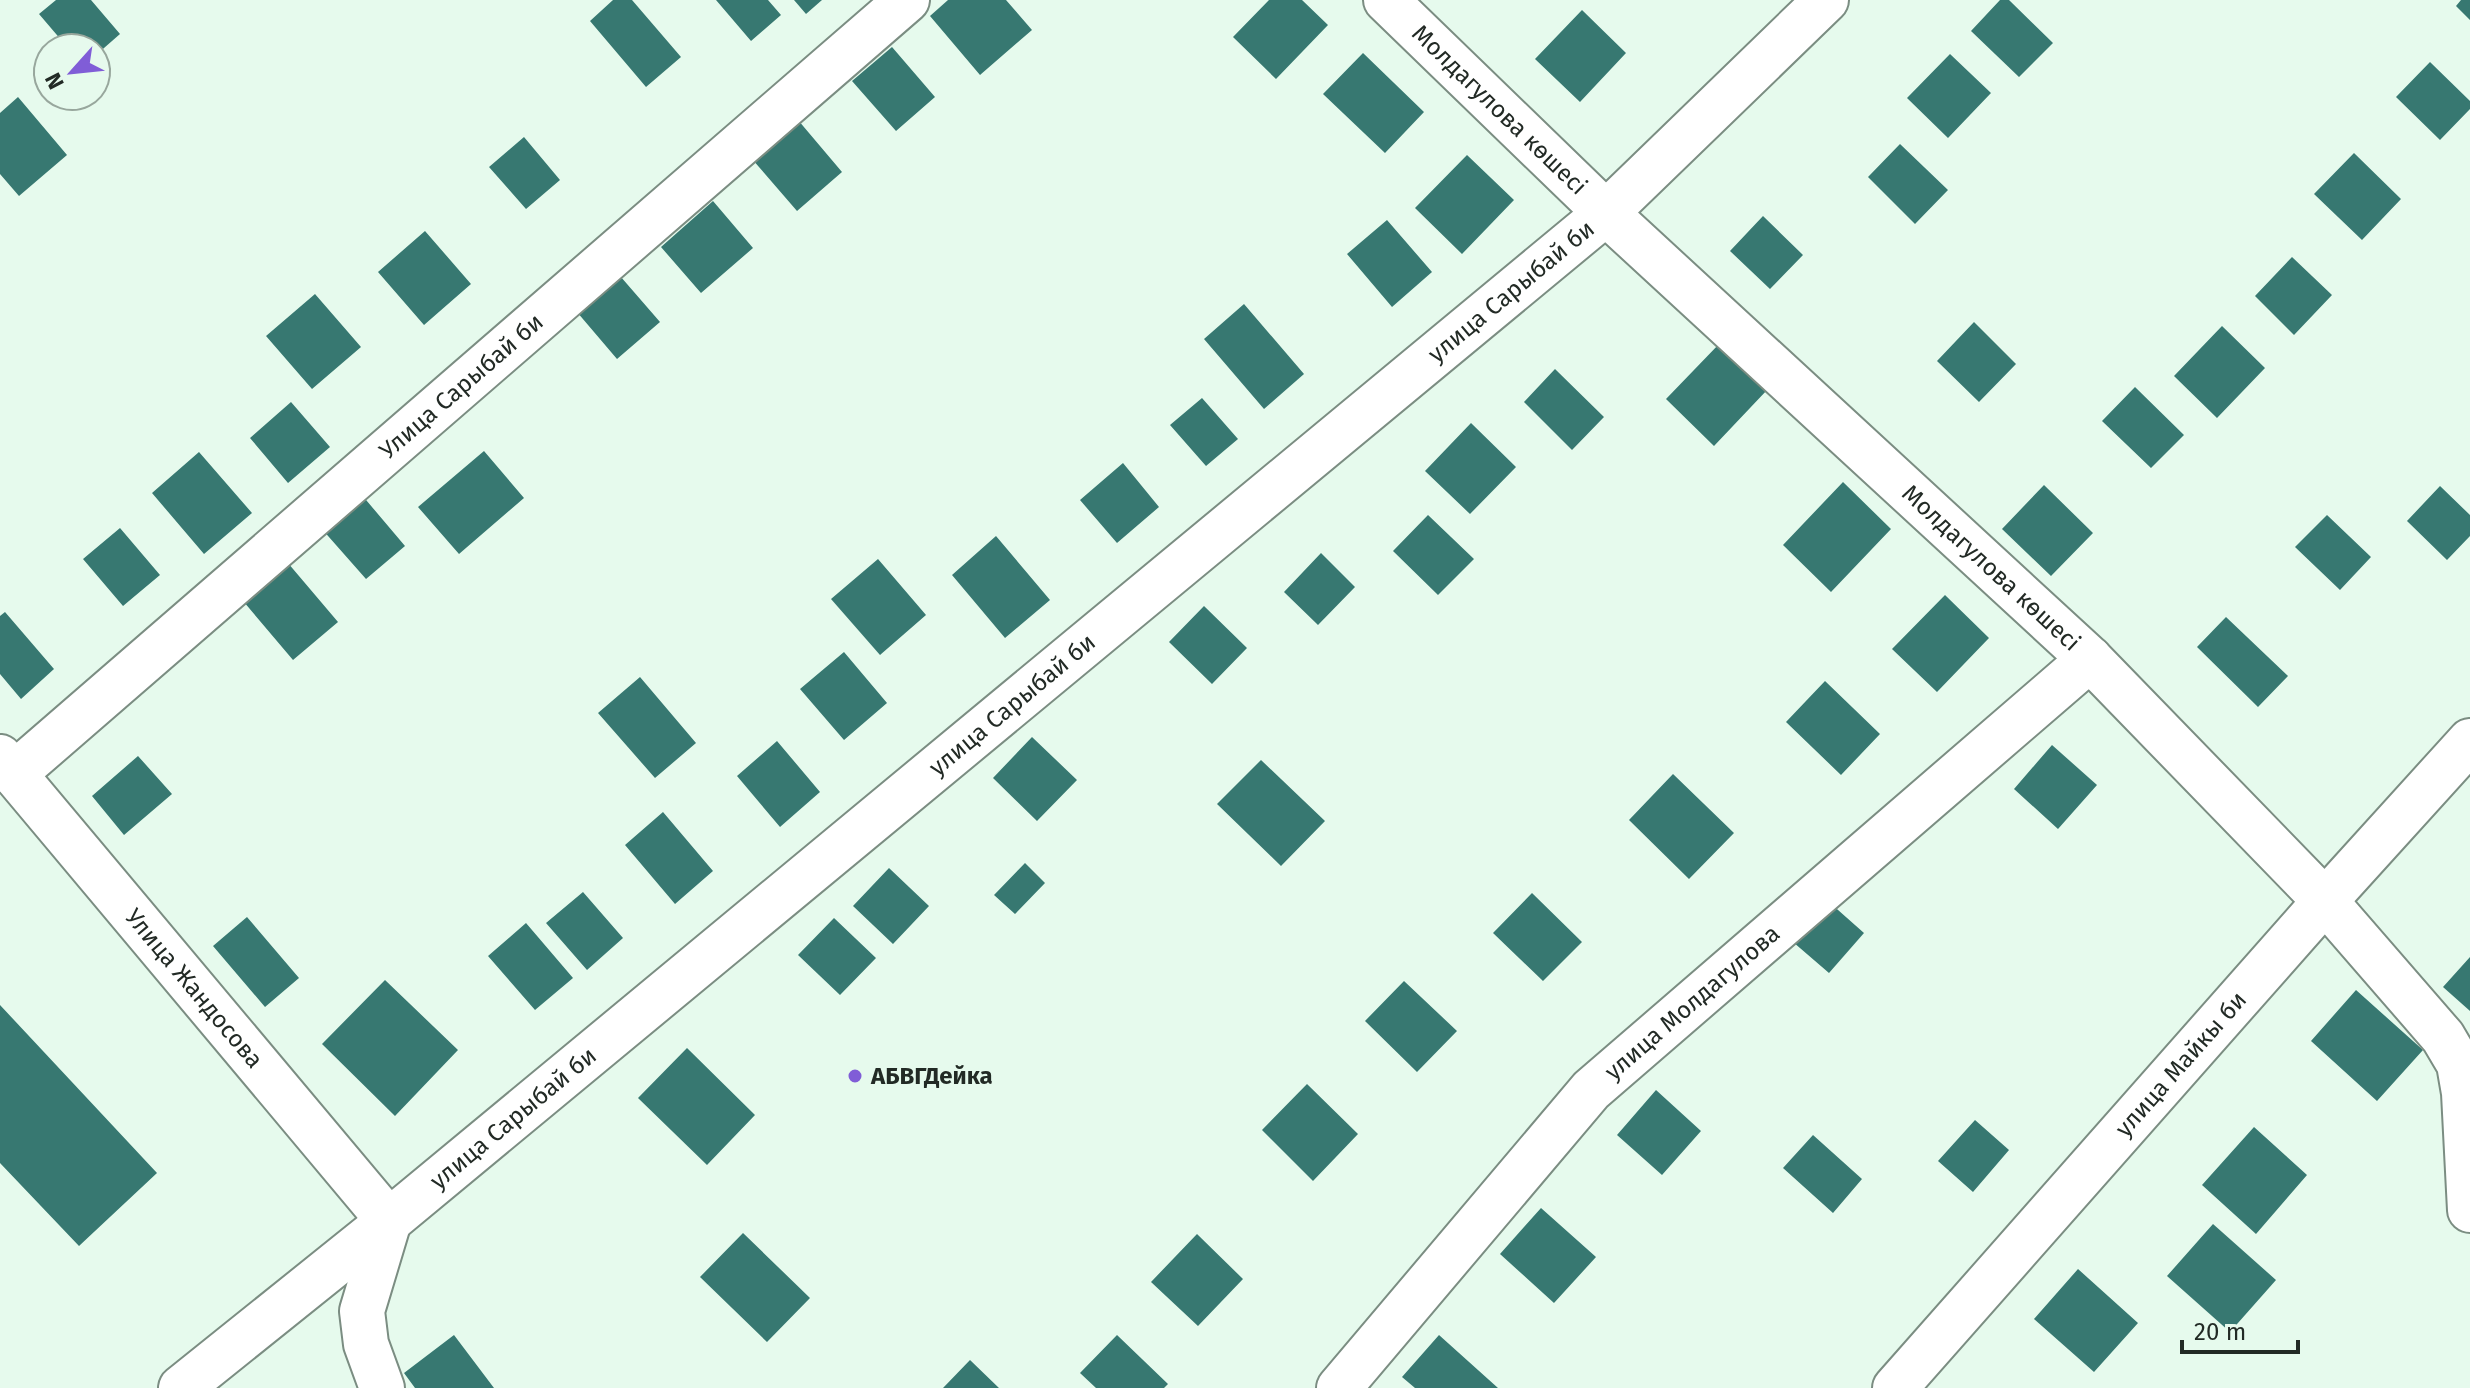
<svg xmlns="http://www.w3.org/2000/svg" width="2470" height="1388" font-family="'Fira Sans',sans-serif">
<rect width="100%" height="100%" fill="#e6faed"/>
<!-- building -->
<path fill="#377871" d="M56,0h35l29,34 -24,21v-7h-28l-29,-34z
M613,0h19l49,57 -35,30 -56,-66z
M716,0h52l13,15 -30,26z
M794,0h28l-16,14z
M948,0h58l26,30 -52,45 -50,-59z
M1269,0h33l26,25 -52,54 -43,-42z
M2000,0h9l44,43 -34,34 -48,-46z
M2461,0h9v20l-14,-14z
M1582,10l44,43 -46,49 -45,-43z
M892,47l43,50 -39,34 -44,-50z
M1363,53l61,59 -39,41 -62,-59z
M1950,54l41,39 -43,45 -41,-40z
M2430,62l40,39v8l-30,31 -44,-43z
M18,97l49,58 -48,41 -19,-22v-61z
M798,120l44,52 -45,39 -45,-52z
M524,137l36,43 -34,29 -37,-42z
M1900,144l48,46 -33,34 -47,-47z
M2354,153l47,46 -39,41 -48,-46z
M1467,155l47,45 -52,54 -47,-46z
M713,201l40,47 -52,45 -40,-46z
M1763,216l40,39 -33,34 -40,-38z
M1387,220l45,52 -40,35 -45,-53z
M425,231l46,53 -47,41 -46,-53z
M2292,257l40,38 -38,40 -39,-39z
M614,269l46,53 -43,37 -46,-54z
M315,294l46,53 -49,42 -46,-53z
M1244,304l60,70 -40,35 -60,-70z
M1974,322l42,42 -37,38 -42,-41z
M2222,326l43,42 -48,50 -43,-42z
M1720,343l48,46 -54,57 -48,-47z
M1555,369l49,48 -32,33 -48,-48z
M2135,387l49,48 -33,33 -49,-47z
M1202,398l36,41 -32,27 -36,-41z
M291,402l39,45 -42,36 -38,-45z
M1471,423l45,44 -46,47 -45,-43z
M484,451l40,47 -65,56 -41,-47z
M199,452l53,61 -48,41 -52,-61z
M1123,463l36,44 -42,36 -37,-43z
M1843,482l48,47 -60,63 -48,-47z
M2044,485l49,48 -42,43 -49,-47z
M2440,486l30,29v21l-23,24 -40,-39z
M361,494l44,52 -39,33 -45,-51z
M1428,515l46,44 -36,36 -45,-44z
M2327,515l44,42 -31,33 -45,-43z
M120,528l40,47 -37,31 -40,-47z
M996,536l54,64 -45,38 -53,-63z
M1321,553l34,34 -37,38 -34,-33z
M282,556l56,66 -45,38 -55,-65z
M878,559l48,56 -46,40 -49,-56z
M1945,595l44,43 -52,54 -45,-43z
M1204,606l43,42 -35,36 -43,-42z
M5,612l49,57 -33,30 -21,-25v-58z
M2226,617l62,59 -30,31 -61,-60z
M844,652l43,51 -43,37 -44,-51z
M640,677l56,66 -41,35 -57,-65z
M1825,681l55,53 -39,41 -55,-53z
M1032,737l45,43 -40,41 -44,-43z
M777,741l43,51 -40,35 -43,-51z
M2052,745l45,40 -39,44 -44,-40z
M138,756l34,38 -48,41 -32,-39z
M1261,760l64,61 -44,45 -64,-62z
M1673,774l61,59 -45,46 -60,-59z
M663,812l50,59 -38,33 -50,-59z
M1025,863l20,20 -30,31 -21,-19z
M889,868l40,38 -36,38 -40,-38z
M583,892l40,46 -36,32 -41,-47z
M1532,893l50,49 -39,39 -50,-48z
M1829,902l35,31 -35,40 -36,-31z
M247,917l52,61 -34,29 -52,-61z
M834,918l42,40 -36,37 -42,-40z
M526,923l47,55 -38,32 -47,-54z
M2470,957v54l-27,-24z
M385,980l73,70 -63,66 -73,-72z
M1404,981l53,50 -40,41 -52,-51z
M2356,990l67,60 -46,51 -66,-60z
M0,1005l157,168 -78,73 -79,-83z
M687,1048l68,67 -48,50 -69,-67z
M1307,1084l51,50 -45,47 -51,-51z
M1656,1090l45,41 -39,44 -45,-40z
M1975,1120l34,30 -36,42 -35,-31z
M2254,1127l53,48 -51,59 -54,-49z
M1813,1135l49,44 -29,34 -50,-45z
M1541,1208l55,49 -42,46 -54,-49z
M2213,1224l63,56 -46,52 -63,-56z
M743,1233l67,65 -43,44 -67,-65z
M1197,1234l46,45 -45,47 -47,-44z
M2078,1269l60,54 -44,49 -60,-53z
M454,1335l40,53h-79l-11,-15z
M1117,1335l51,49 -4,4h-68l-16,-15z
M1439,1335l59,53h-83l-13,-11z
M970,1360l29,28h-56z"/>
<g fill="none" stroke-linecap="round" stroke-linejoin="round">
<defs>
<g id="street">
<path id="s1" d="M1386,0l220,213 484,446 235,242 118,136 16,27 5,29 6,117"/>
<path id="s2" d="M0,757l389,464 -27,90 4,33 16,44"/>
<path id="s3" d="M14,774l893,-774"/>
<path id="s4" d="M181,1388l208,-167 1217,-1008 220,-213"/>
<path id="s5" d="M1339,1388l252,-298 499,-431"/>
<path id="s6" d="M1895,1388l430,-487 145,-160"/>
</g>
</defs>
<!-- street casing -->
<use href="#street" stroke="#7b8d82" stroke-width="48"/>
<!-- street -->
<use href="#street" stroke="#fff" stroke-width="44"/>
</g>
<!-- markers -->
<circle fill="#805dd7" stroke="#e6faed" stroke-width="3" cx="855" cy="1076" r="8"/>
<g text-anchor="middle" stroke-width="8" stroke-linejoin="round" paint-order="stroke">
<!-- street labels -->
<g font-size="24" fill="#222a25" stroke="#e6faed">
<text dy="8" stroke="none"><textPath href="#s1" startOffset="158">Молдагулова көшесі</textPath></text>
<text dy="8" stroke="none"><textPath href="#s4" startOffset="1724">улица Сарыбай би</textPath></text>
<text dy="8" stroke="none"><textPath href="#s3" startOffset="592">Улица Сарыбай би</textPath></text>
<text dy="8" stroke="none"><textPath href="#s1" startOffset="830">Молдагулова көшесі</textPath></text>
<text dy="8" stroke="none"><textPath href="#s4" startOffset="1076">улица Сарыбай би</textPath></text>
<text dy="8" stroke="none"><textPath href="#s2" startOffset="302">Улица Жандосова</textPath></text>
<text dy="8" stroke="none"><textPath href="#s5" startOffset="524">улица Молдагулова</textPath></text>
<text dy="8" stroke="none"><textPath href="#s6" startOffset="432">улица Майкы би</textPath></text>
<text dy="8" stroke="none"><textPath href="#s4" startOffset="428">улица Сарыбай би</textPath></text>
</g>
<!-- poi labels -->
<g font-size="24" font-weight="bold" fill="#222a25" stroke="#e6faed" text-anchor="start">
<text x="871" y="1084">АБВГДейка</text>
</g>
</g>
<!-- north arrow -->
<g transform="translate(72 72) rotate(243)"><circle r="38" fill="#e6faed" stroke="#98a79d" stroke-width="2"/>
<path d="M0-6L14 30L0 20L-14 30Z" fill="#805dd7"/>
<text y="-12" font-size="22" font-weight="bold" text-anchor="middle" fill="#222a25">N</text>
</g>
<!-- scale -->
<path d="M2182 1340v12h116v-12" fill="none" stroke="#222a25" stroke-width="4"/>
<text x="2194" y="1340" font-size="24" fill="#222a25" stroke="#e6faed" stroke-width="6" paint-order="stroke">20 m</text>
</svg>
